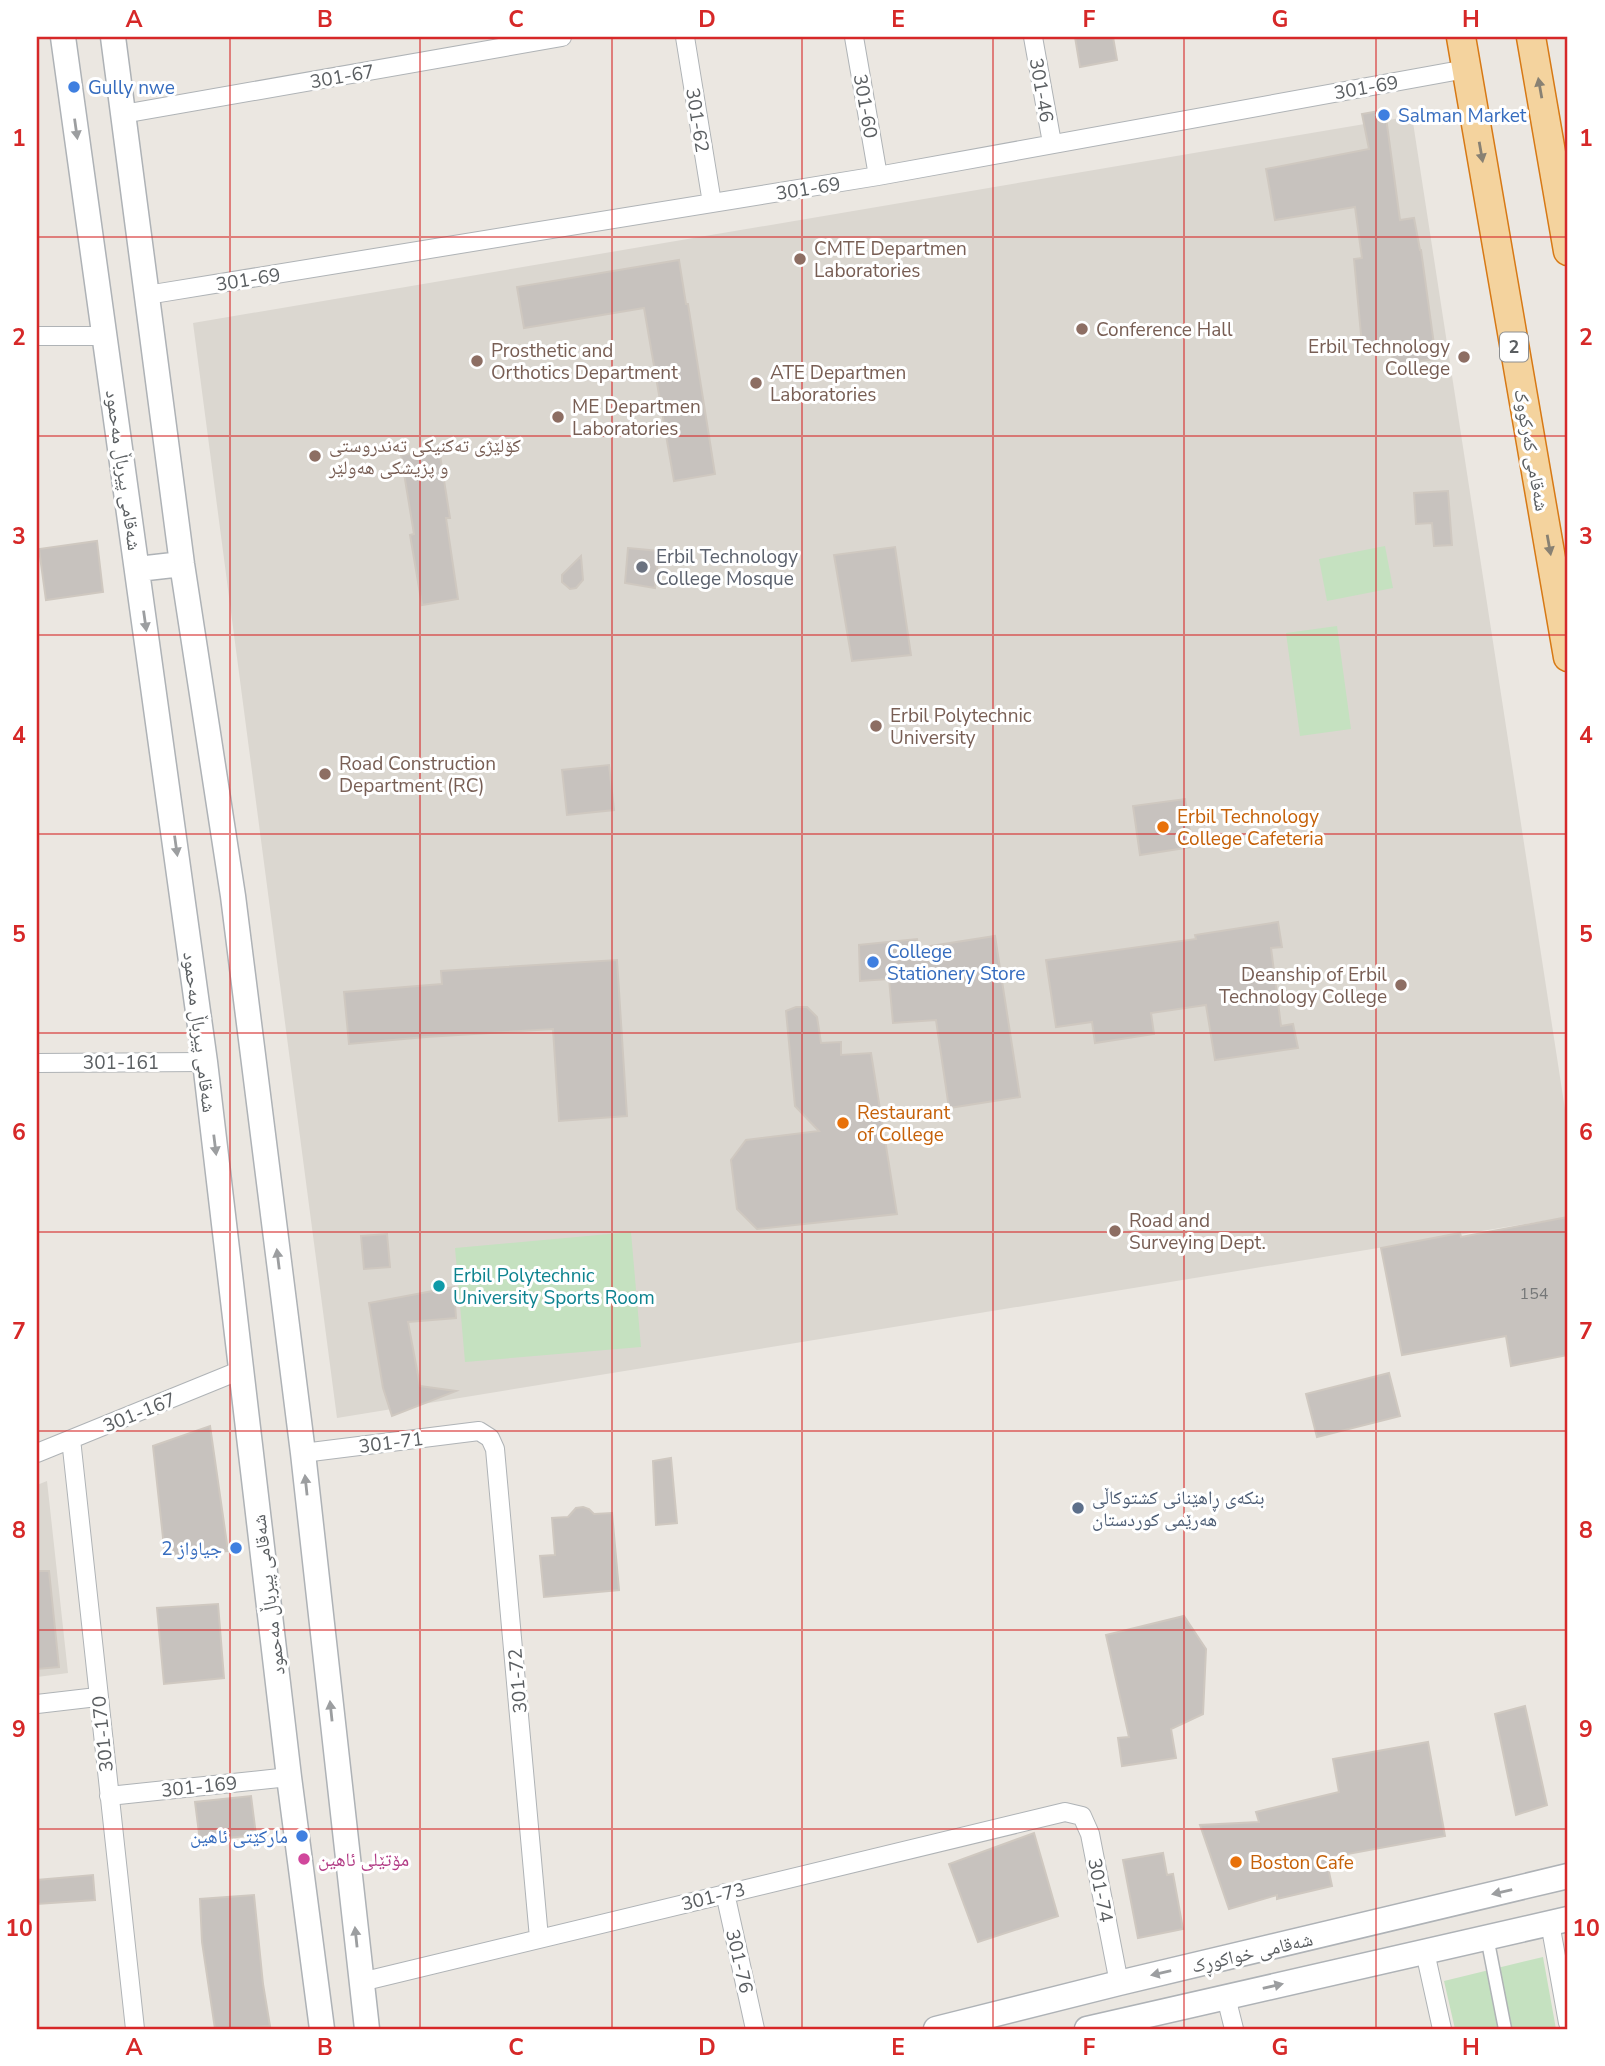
<svg xmlns="http://www.w3.org/2000/svg" width="1605" height="2066" font-family="'Nunito Sans','Noto Naskh Arabic',sans-serif">
<rect width="100%" height="100%" fill="#ebe7e1"/>
<!-- education -->
<path fill="#dbd7d0" d="M1412,116l156,1013v88l-1231,201 -144,-1095z
M47,1481l21,192 -31,4v-192z"/>
<!-- green -->
<path fill="#c5e1c0" d="M1385,546l8,42 -66,13 -8,-42z
M1337,626l14,103 -51,7 -14,-103z
M631,1232l10,115 -176,15 -10,-114z
M1543,1957l13,72h-101l-11,-48z"/>
<!-- building -->
<path fill="#c7c2be" stroke="#cfc8c0" stroke-width="2" d="M1075,37h38l4,23 -37,7z
M1385,110l15,110 14,-2 6,32h1l15,109 -43,5 -2,-22 -29,3 -8,-86 8,-1 -7,-51 -80,13 -9,-51 103,-20 -7,-35z
M679,260l7,44h2l27,170 -41,7 -30,-173 -120,20 -7,-41z
M439,449l11,69h-4l12,81 -36,6 -12,-70 4,-1 -13,-79z
M1448,491l4,54 -18,1 -2,-23 -16,1 -2,-31z
M97,541l6,51 -57,8 -7,-51z
M895,547l16,108 -59,6 -18,-106z
M628,548l31,3 -4,37 -30,-5z
M581,556l2,24 -7,8 -6,1 -8,-7v-7z
M609,765l5,45 -47,5 -5,-45z
M1185,799l7,48 -52,8 -7,-49z
M1278,922l4,25 -11,1 10,78 12,-2 5,24 -83,12 -9,-55 -55,8 3,21 -59,9 -3,-21 -36,5 -10,-67 150,-21 -1,-4z
M995,936l25,161 -71,11 -13,-88 -43,3 -4,-44 -29,2 -1,-36 58,-6 1,9z
M617,960l10,156 -68,5 -6,-92 -127,8 -77,7 -5,-52 98,-8 -1,-13z
M796,1007h11l10,10 4,26 20,-1v13l30,-2 26,161 -140,15 -20,-20 -6,-49 15,-20 73,-9 -24,-25 -9,-95z
M1568,1217v138l-57,11 -5,-30 -104,19 -21,-107 79,-15 1,4z
M387,1234l3,33 -26,2 -3,-33z
M454,1287l2,31 -48,4 12,64 36,5 -64,25 -9,-28 -14,-85z
M1389,1373l11,43 -83,21 -11,-43z
M210,1426l18,125 -63,5 -12,-110z
M671,1458l6,65 -21,2 -3,-64z
M583,1507l6,2 5,5 18,-1 7,77 -75,7 -4,-41 15,-1 -3,-37 16,-1 8,-9z
M37,1571h12l10,96 -22,2z
M218,1604l6,74 -60,6 -7,-76z
M1184,1616l22,33 -3,65 -32,15 5,29 -54,8 -4,-28 11,-1 -23,-102z
M1525,1706l22,99 -31,10 -21,-101z
M1428,1742l17,94 -119,22 6,28 -55,13v-4l-48,14 -29,-84 59,-3 -3,-10 83,-20 -6,-33z
M251,1796l5,39 -56,6 -5,-39z
M1034,1833l24,83 -80,26 -29,-78z
M1163,1853l4,22 6,-1 10,55 -45,9 -15,-78z
M93,1875l2,25 -58,4v-24z
M254,1895l9,89 7,42 -55,3 -13,-87 -2,-43z"/>
<g fill="none" stroke-linecap="round" stroke-linejoin="round">
<defs>
<path id="pedestrian" d="M1487,1937l18,92"/>
<path id="minor" d="M685,37l27,166
M854,37l24,139
M1033,37l19,106
M123,114l439,-77
M147,295l731,-119 588,-107
M37,336h69
M37,1063l168,-1
M71,1439l64,590
M37,1453l204,-83
M303,1453l176,-22 11,7 5,11 44,489
M37,1704l60,-7
M109,1796l180,-19
M725,1893l30,136
M1550,1923l18,100
M1425,1952l17,77
M361,1982l704,-170 17,4 8,18 29,149
M1226,1997l8,32"/>
<path id="secondary" d="M63,37l142,1025 84,715 33,252
M113,37l69,527 51,332 70,557 64,576
M138,569l44,-5
M936,2029l183,-46 449,-107
M1087,2029l481,-110"/>
<path id="trunk" d="M1461,37l107,620
M1531,37l37,214"/>
</defs>
<!-- pedestrian casing -->
<use href="#pedestrian" stroke="#afb3b6" stroke-width="15"/>
<!-- minor casing -->
<use href="#minor" stroke="#afb3b6" stroke-width="20"/>
<!-- secondary casing -->
<use href="#secondary" stroke="#aeb2b6" stroke-width="27"/>
<!-- trunk casing -->
<use href="#trunk" stroke="#d77915" stroke-width="31"/>
<!-- pedestrian -->
<use href="#pedestrian" stroke="#fff" stroke-width="12"/>
<!-- minor -->
<use href="#minor" stroke="#fff" stroke-width="18"/>
<!-- secondary -->
<use href="#secondary" stroke="#fff" stroke-width="24"/>
<!-- trunk -->
<use href="#trunk" stroke="#f4d39e" stroke-width="28"/>
</g>
<!-- one-way arrows -->
<defs><path id="oneway-solid" d="M-6-.8H1V-3.2L6.5 0L1 3.2V.8H-6Z" transform="scale(1.75)"/></defs>
<g fill="#888173">
<use href="#oneway-solid" transform="translate(1540 88) rotate(-100)"/>
<use href="#oneway-solid" transform="translate(1481 152) rotate(80)"/>
<use href="#oneway-solid" transform="translate(1549 545) rotate(80)"/>
</g>
<g fill="#9c9ea0">
<use href="#oneway-solid" transform="translate(76 129) rotate(82)"/>
<use href="#oneway-solid" transform="translate(145 621) rotate(82)"/>
<use href="#oneway-solid" transform="translate(176 846) rotate(82)"/>
<use href="#oneway-solid" transform="translate(215 1145) rotate(83)"/>
<use href="#oneway-solid" transform="translate(278 1259) rotate(-97)"/>
<use href="#oneway-solid" transform="translate(306 1485) rotate(-96)"/>
<use href="#oneway-solid" transform="translate(331 1711) rotate(-96)"/>
<use href="#oneway-solid" transform="translate(1502 1892) rotate(167)"/>
<use href="#oneway-solid" transform="translate(356 1937) rotate(-96)"/>
<use href="#oneway-solid" transform="translate(1161 1973) rotate(167)"/>
<use href="#oneway-solid" transform="translate(1273 1986) rotate(-13)"/>
</g>
<!-- grid -->
<path fill="none" stroke="#d62828" stroke-width="2" stroke-opacity="0.55" d="M230,37v1992M420,37v1992M612,37v1992M802,37v1992M993,37v1992M1184,37v1992M1376,37v1992M37,237h1531M37,436h1531M37,635h1531M37,834h1531M37,1033h1531M37,1232h1531M37,1431h1531M37,1630h1531M37,1829h1531"/>
<!-- markers -->
<g fill="#3f7fe0" stroke="#fff" stroke-width="2.5">
<circle cx="74" cy="87" r="7"/>
<circle cx="1384" cy="115" r="7"/>
<circle cx="873" cy="962" r="7"/>
<circle cx="236" cy="1548" r="7"/>
<circle cx="302" cy="1836" r="7"/>
</g>
<g fill="#8d6e63" stroke="#fff" stroke-width="2.5">
<circle cx="800" cy="259" r="7"/>
<circle cx="1082" cy="329" r="7"/>
<circle cx="1464" cy="357" r="7"/>
<circle cx="477" cy="361" r="7"/>
<circle cx="756" cy="383" r="7"/>
<circle cx="558" cy="417" r="7"/>
<circle cx="315" cy="456" r="7"/>
<circle cx="876" cy="726" r="7"/>
<circle cx="325" cy="774" r="7"/>
<circle cx="1401" cy="985" r="7"/>
<circle cx="1115" cy="1231" r="7"/>
</g>
<circle fill="#6b7280" stroke="#fff" stroke-width="2.5" cx="642" cy="567" r="7"/>
<g fill="#e8710a" stroke="#fff" stroke-width="2.5">
<circle cx="1163" cy="827" r="7"/>
<circle cx="843" cy="1123" r="7"/>
<circle cx="1236" cy="1862" r="7"/>
</g>
<circle fill="#0f9aa8" stroke="#fff" stroke-width="2.5" cx="439" cy="1286" r="7"/>
<circle fill="#5c6f8a" stroke="#fff" stroke-width="2.5" cx="1078" cy="1508" r="7"/>
<circle fill="#d1479c" stroke="#fff" stroke-width="2.5" cx="304" cy="1859" r="7"/>
<g text-anchor="middle" stroke-width="6" stroke-linejoin="round" paint-order="stroke">
<!-- number labels -->
<g font-size="16" fill="#757778">
<text x="1534" y="1299">154</text>
</g>
<!-- shield labels -->
<rect fill="#fff" stroke="#8c8e90" stroke-width="2" x="1500" y="332.5" width="28" height="29" rx="5"/>
<g font-size="18" font-weight="bold" fill="#5a5e61">
<text x="1514" y="353">2</text>
</g>
<!-- street labels -->
<g font-size="19" fill="#5a5e61" stroke="#fff">
<text transform="translate(342 76) rotate(-10)" y="7">301-67</text>
<text transform="translate(1366 87) rotate(-10)" y="7">301-69</text>
<text transform="translate(1042 90) rotate(80)" y="7">301-46</text>
<text transform="translate(866 106) rotate(80)" y="7">301-60</text>
<text transform="translate(698 120) rotate(81)" y="7">301-62</text>
<text transform="translate(808 188) rotate(-9)" y="7">301-69</text>
<text transform="translate(248 279) rotate(-9)" y="7">301-69</text>
<text transform="translate(1532 450) rotate(80)" y="7">شەقامی کەرکووک</text>
<text transform="translate(124 470) rotate(82)" y="7">شەقامی پیرباڵ مەحمود</text>
<text transform="translate(200 1032) rotate(83)" y="7">شەقامی پیرباڵ مەحمود</text>
<text x="121" y="1069">301-161</text>
<text transform="translate(139 1412) rotate(-22)" y="7">301-167</text>
<text transform="translate(391 1442) rotate(-7)" y="7">301-71</text>
<text transform="translate(268 1595) rotate(-97)" y="7">شەقامی پیرباڵ مەحمود</text>
<text transform="translate(517 1681) rotate(-95)" y="7">301-72</text>
<text transform="translate(102 1734) rotate(-96)" y="7">301-170</text>
<text transform="translate(199 1786) rotate(-6)" y="7">301-169</text>
<text transform="translate(1101 1890) rotate(79)" y="7">301-74</text>
<text transform="translate(713 1896) rotate(-14)" y="7">301-73</text>
<text transform="translate(1252 1952) rotate(-13)" y="7">شەقامی خواکوڕک</text>
<text transform="translate(740 1961) rotate(77)" y="7">301-76</text>
</g>
<!-- shop labels -->
<g font-size="19" fill="#366cbe" stroke="#fff" text-anchor="start">
<text x="88" y="94">Gully nwe</text>
<text x="1398" y="122">Salman Market</text>
<text x="887" y="958">College<tspan x="887" dy="22">Stationery Store</tspan></text>
<text x="222" y="1555" text-anchor="end">جیاواز 2</text>
<text x="288" y="1843" text-anchor="end">مارکێتی ئاهین</text>
</g>
<!-- education labels -->
<g font-size="19" fill="#785e54" stroke="#fff" text-anchor="start">
<text x="814" y="255">CMTE Departmen<tspan x="814" dy="22">Laboratories</tspan></text>
<text x="1096" y="336">Conference Hall</text>
<text x="1450" y="353" text-anchor="end">Erbil Technology<tspan x="1450" dy="22">College</tspan></text>
<text x="491" y="357">Prosthetic and<tspan x="491" dy="22">Orthotics Department</tspan></text>
<text x="770" y="379">ATE Departmen<tspan x="770" dy="22">Laboratories</tspan></text>
<text x="572" y="413">ME Departmen<tspan x="572" dy="22">Laboratories</tspan></text>
<text x="329" y="452">کۆلێژی تەکنیکی تەندروستی<tspan x="329" dy="22">و پزیشکی هەولێر</tspan></text>
<text x="890" y="722">Erbil Polytechnic<tspan x="890" dy="22">University</tspan></text>
<text x="339" y="770">Road Construction<tspan x="339" dy="22">Department (RC)</tspan></text>
<text x="1387" y="981" text-anchor="end">Deanship of Erbil<tspan x="1387" dy="22">Technology College</tspan></text>
<text x="1129" y="1227">Road and<tspan x="1129" dy="22">Surveying Dept.</tspan></text>
</g>
<!-- worship labels -->
<g font-size="19" fill="#5b616d" stroke="#fff" text-anchor="start">
<text x="656" y="563">Erbil Technology<tspan x="656" dy="22">College Mosque</tspan></text>
</g>
<!-- food labels -->
<g font-size="19" fill="#c56008" stroke="#fff" text-anchor="start">
<text x="1177" y="823">Erbil Technology<tspan x="1177" dy="22">College Cafeteria</tspan></text>
<text x="857" y="1119">Restaurant<tspan x="857" dy="22">of College</tspan></text>
<text x="1250" y="1869">Boston Cafe</text>
</g>
<!-- culture labels -->
<g font-size="19" fill="#0d838f" stroke="#fff" text-anchor="start">
<text x="453" y="1282">Erbil Polytechnic<tspan x="453" dy="22">University Sports Room</tspan></text>
</g>
<!-- service labels -->
<g font-size="19" fill="#4e5e75" stroke="#fff" text-anchor="start">
<text x="1092" y="1504">بنکەی ڕاهێنانی کشتوکاڵی<tspan x="1092" dy="22">هەرێمی کوردستان</tspan></text>
</g>
<!-- hotel labels -->
<g font-size="19" fill="#b23c85" stroke="#fff" text-anchor="start">
<text x="318" y="1866">مۆتێلی ئاهین</text>
</g>
</g>
<!-- border -->
<rect width="1605" height="2066" fill="none" stroke="#ffffff" stroke-width="77"/>
<rect x="38" y="38" width="1528" height="1990" fill="none" stroke="#d62828" stroke-width="2.5"/>
<g font-size="23" text-anchor="middle" font-weight="bold" fill="#d62828">
<text x="134" y="27">A</text>
<text x="325" y="27">B</text>
<text x="516" y="27">C</text>
<text x="707" y="27">D</text>
<text x="898" y="27">E</text>
<text x="1089" y="27">F</text>
<text x="1280" y="27">G</text>
<text x="1471" y="27">H</text>
<text x="19" y="146">1</text>
<text x="1586" y="146">1</text>
<text x="19" y="345">2</text>
<text x="1586" y="345">2</text>
<text x="19" y="544">3</text>
<text x="1586" y="544">3</text>
<text x="19" y="743">4</text>
<text x="1586" y="743">4</text>
<text x="19" y="942">5</text>
<text x="1586" y="942">5</text>
<text x="19" y="1140">6</text>
<text x="1586" y="1140">6</text>
<text x="19" y="1339">7</text>
<text x="1586" y="1339">7</text>
<text x="19" y="1538">8</text>
<text x="1586" y="1538">8</text>
<text x="19" y="1737">9</text>
<text x="1586" y="1737">9</text>
<text x="19" y="1936">10</text>
<text x="1586" y="1936">10</text>
<text x="134" y="2055">A</text>
<text x="325" y="2055">B</text>
<text x="516" y="2055">C</text>
<text x="707" y="2055">D</text>
<text x="898" y="2055">E</text>
<text x="1089" y="2055">F</text>
<text x="1280" y="2055">G</text>
<text x="1471" y="2055">H</text>
</g>
</svg>
